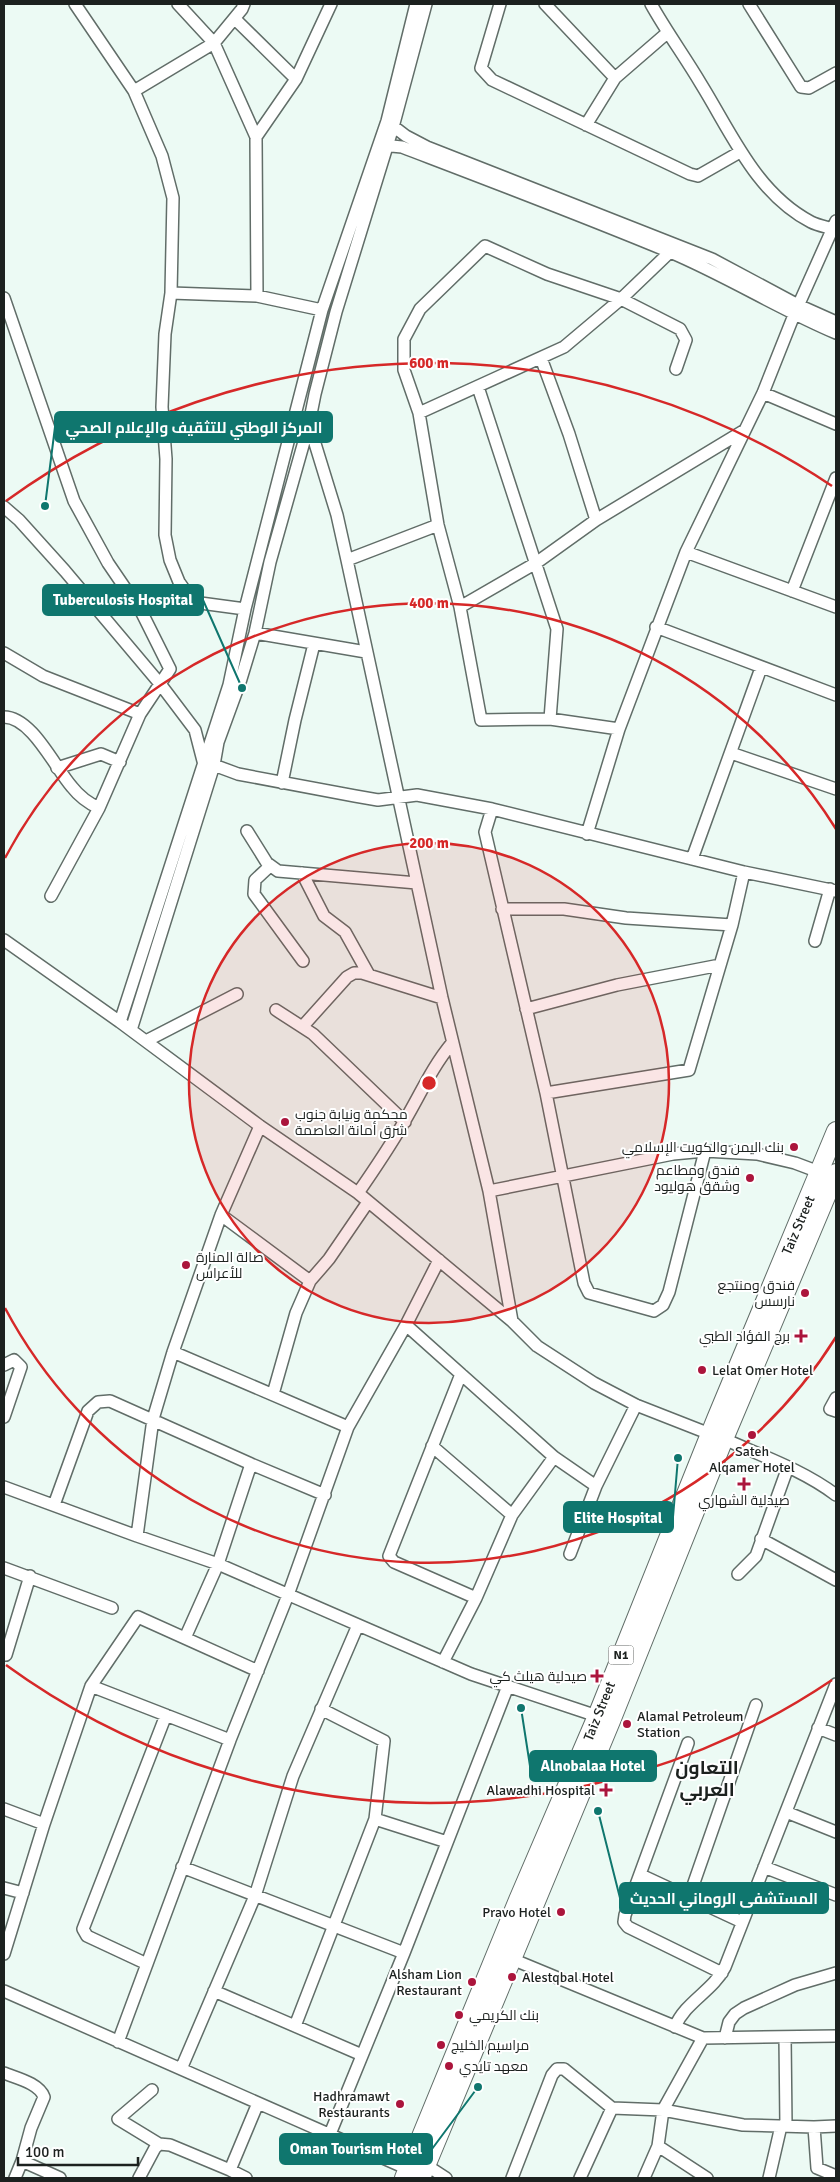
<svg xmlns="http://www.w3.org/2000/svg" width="840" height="2182" font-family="Signika,Cairo,sans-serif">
<rect width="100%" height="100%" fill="#ecfaf4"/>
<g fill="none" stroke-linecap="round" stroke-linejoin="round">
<defs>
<path id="minor" d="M75,4l59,87 28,65 11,42 -2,95 -6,41 -3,73 4,52 -1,76 5,25 9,22 14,20 52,7
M178,4l36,39 42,94 1,159
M500,4l-19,64 11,12 198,94 8,2 42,-24
M545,4l70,74
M651,4c15,27 34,53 50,80 31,50 55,109 110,138 8,4 17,5 25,8
M749,4l52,83 8,1 27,-15
M235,19l61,60
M134,91l80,-48 28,-34 2,-5
M389,123l17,13 21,11 285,112 86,46 38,17
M586,125l29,-47 52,-45
M256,137l40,-58 35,-75
M381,145l21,2c89,34 179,68 268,105 57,24 109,57 166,81
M171,293l86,3 65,14
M4,298l70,203 34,62 34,50 28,56 -30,45 -41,94 -48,88
M541,358l28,76 27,86
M478,387l79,242 -7,90
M763,393l73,31
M419,413l145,-66 57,-48 49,-47
M309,424l28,91 10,45 95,438 47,193 23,130
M4,507l15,13 46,51 96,114 34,45 8,31 35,13 117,22 23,4 39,-5 75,14 252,63 92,19
M686,552l150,55
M347,560l91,-35
M792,591l44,-113
M460,607l76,-44 60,-43 149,-90
M656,627l180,68
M255,633l111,19
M4,653l39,23 97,38
M4,717c28,0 51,51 68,70 7,9 16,16 27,21
M619,729l-69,-10 -69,1 -21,-113 -22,-82 -19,-112 -15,-43v-31l16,-30 65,-63 62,28 74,25 59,30 6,11 -10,29
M731,753l105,36
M57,768l44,-14 19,8
M282,783l13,-63 19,-76
M492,809l-7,23 61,261 38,190 5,10 65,18 9,-6 6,-13 36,-141
M247,831l20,32 11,8 139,12
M587,834l32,-105 67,-177 77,-159 31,-78 42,-94
M692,859l69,-191
M270,866l-15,14 -1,14 49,67
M302,873l22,43 21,16 24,43
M502,909h62l62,9 106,7
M4,940l116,82 140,104 98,67 154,128 25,25 57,37 42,22 74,29
M815,941l15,-52
M526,1009l91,-24 103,-20
M276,1010l37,24 92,88
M120,1022l109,-337 16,-76 77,-299 65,-189 29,-117
M303,1026l44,-49 7,-4h8l80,25
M131,1030l83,-265 4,-23 23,-63 14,-46 15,-71 39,-138 6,-30 21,-82 57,-185 33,-123
M146,1041l91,-47
M546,1093l143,-23 43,-145 12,-53
M260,1126l-39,89 -48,137 -20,67 -16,117 81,28 253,110 126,42
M489,1191l184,-37 32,-3 52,3 38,9 24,9
M358,1193c16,-23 32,-47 46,-71 16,-27 28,-55 48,-79
M221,1215l89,66
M406,1325l148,132 42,29 40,-81
M173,1352l175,75
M4,1365l10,-5 7,7 -17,50
M461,1374l-72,182 5,6 82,36
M273,1394l23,-81 14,-32 19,-22 39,-57
M836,1398l-6,11 6,2
M724,1439c38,17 79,31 112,56
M432,1446l80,69
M4,1487l133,49
M54,1505l34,-94 10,-9 12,-1 141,63 74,31
M761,1539l75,41
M570,1554l26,-68
M4,1568l108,40
M738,1574l18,-18 32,-89
M185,1638l33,-74 33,-100
M6,1655l24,-79
M443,1662l33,-64 36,-83 42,-58
M91,1686l47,-69 120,54
M818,1728l18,7
M688,1743l-63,172 -1,7 4,5 94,46
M4,1809l40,15
M786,1812l50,20
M375,1819l72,23
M182,1867l222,86
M764,1867l72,28
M641,1875l101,47
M4,1888l19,5
M689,1897l67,-192
M4,1954l40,-130 47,-138 139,54
M507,1957l196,81 133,-2
M147,1964l-60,-28 -4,-7 83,-214
M4,1991l404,178
M214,1991l148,64
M295,2026l80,-207 9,-78 -63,-32
M675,2027c10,-25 38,-36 50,-60l111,-283
M785,2037l1,89
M725,2038l4,-16 6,-8 9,-6 51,-23 41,-12
M118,2042l112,-302 58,-145 60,-168 58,-102 33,-65
M181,2069l74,-173 38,-120 65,-151
M4,2073c12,5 35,10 40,24l-13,31 -9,33
M152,2090l-34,29 41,25
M814,2127l3,41 19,8
M330,2134l74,-181 104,-267
M658,2146l49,32
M426,2165l20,13
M15,2178l7,-17 38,17
M139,2178l16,-30 4,-4 11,1 60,25
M246,2178l-16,-8 28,-67
M512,2178l40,-103 5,-6h7l48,39 51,2 80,15 71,2 22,-1
M580,2178l32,-70
M644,2178l14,-32 5,-36 40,-72
M769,2178l12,-52"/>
<path id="highway" d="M404,2178l114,-278 79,-184 119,-297 120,-288
M421,2178l190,-457 113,-282 112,-266"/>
</defs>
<!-- minor casing -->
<use href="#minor" stroke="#616d68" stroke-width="14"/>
<!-- highway casing -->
<use href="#highway" stroke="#616d68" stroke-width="20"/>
<!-- minor -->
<use href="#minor" stroke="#fff" stroke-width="11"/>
<!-- highway -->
<use href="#highway" stroke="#fff" stroke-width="18"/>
</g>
<!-- distance rings -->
<circle cx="429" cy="1083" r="240" fill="#d62828" fill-opacity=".12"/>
<g fill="none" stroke="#d62828" stroke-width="2.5">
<circle cx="429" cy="1083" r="240"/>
<path d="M836 1337A480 480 0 0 1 5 1308M5 858A480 480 0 0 1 836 829"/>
<path d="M832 1680A720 720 0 0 1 6 1665M6 501A720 720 0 0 1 832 486"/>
</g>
<!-- markers -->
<g fill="#ab153c" stroke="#fff" stroke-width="2">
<circle cx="285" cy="1122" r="5"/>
<circle cx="794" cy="1147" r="5"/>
<circle cx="750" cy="1178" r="5"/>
<circle cx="186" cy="1265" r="5"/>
<circle cx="805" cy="1293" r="5"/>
<path d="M798.5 1328.5h5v5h5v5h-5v5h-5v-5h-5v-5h5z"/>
<circle cx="702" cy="1370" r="5"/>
<circle cx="752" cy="1435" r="5"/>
<path d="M741.5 1476.5h5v5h5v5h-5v5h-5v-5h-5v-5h5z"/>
<path d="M594.5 1668.5h5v5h5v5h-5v5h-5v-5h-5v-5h5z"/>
<circle cx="627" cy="1724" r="5"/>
<path d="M603.5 1782.5h5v5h5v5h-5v5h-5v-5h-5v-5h5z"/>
<circle cx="561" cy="1912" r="5"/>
<circle cx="512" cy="1977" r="5"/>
<circle cx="472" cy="1982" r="5"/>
<circle cx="459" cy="2015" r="5"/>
<circle cx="441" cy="2045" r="5"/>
<circle cx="449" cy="2066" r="5"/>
<circle cx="400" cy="2104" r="5"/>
</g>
<g text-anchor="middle" stroke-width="4" stroke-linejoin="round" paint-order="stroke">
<!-- shield labels -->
<rect fill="#fff" stroke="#606462" stroke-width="1" x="608.5" y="1645.5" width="25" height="19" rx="4"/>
<g font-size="12" font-weight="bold" fill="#1c211f">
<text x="621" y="1659">N1</text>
</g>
<!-- poi labels -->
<g font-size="14" fill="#1c211f" stroke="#fff" text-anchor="end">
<text x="295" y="1119" text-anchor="start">محكمة ونيابة جنوب<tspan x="295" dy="16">شرق أمانة العاصمة</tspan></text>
<text x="784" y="1152">بنك اليمن والكويت الإسلامي</text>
<text x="740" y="1175">فندق ومطاعم<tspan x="740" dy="16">وشقق هوليود</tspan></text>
<text x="196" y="1262" text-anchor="start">صالة المنارة<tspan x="196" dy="16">للأعراس</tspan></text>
<text x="795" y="1290">فندق ومنتجع<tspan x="795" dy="16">نارسس</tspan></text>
<text x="790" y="1341">برج الفؤاد الطبي</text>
<text x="712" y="1375" text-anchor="start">Lelat Omer Hotel</text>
<text x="752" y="1456" text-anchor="middle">Sateh<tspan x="752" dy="16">Alqamer Hotel</tspan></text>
<text x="744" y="1505" text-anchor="middle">صيدلية الشهاري</text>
<text x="587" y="1681">صيدلية هيلث كي</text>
<text x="637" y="1721" text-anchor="start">Alamal Petroleum<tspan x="637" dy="16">Station</tspan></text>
<text x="595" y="1795">Alawadhi Hospital</text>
<text x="551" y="1917">Pravo Hotel</text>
<text x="462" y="1979">Alsham Lion<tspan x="462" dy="16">Restaurant</tspan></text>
<text x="522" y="1982" text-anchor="start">Alestqbal Hotel</text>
<text x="469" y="2020" text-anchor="start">بنك الكريمي</text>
<text x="451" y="2050" text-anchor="start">مراسيم الخليج</text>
<text x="459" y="2071" text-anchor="start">معهد تايدي</text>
<text x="390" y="2101">Hadhramawt<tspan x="390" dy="16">Restaurants</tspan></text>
</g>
<!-- street labels -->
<g font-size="14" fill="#1c211f" stroke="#fff">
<text transform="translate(798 1225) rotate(-67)" y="5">Taiz Street</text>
<text transform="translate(599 1711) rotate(-68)" y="5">Taiz Street</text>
</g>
<!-- district labels -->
<g font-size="19" font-weight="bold" fill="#1c211f" stroke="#fff">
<text x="707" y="1774">التعاون<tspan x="707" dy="22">العربي</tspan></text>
</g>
</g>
<circle cx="429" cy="1083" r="8" fill="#d62828" stroke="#fff" stroke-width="2.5"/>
<g font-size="15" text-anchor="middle" font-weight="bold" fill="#d62828" stroke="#fff" stroke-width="4" stroke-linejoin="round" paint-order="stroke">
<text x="429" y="368">600 m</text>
<text x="429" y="608">400 m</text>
<text x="429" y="848">200 m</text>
</g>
<!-- callouts -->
<path fill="none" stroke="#0f766e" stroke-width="2" d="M45 506L55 427M242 688L203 600M678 1458L673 1517M521 1708L530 1766M598 1811L620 1898M478 2087L432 2149"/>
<g fill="#0f766e" stroke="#fff" stroke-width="2">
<circle cx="45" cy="506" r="5"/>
<circle cx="242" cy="688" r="5"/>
<circle cx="678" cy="1458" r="5"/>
<circle cx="521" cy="1708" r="5"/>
<circle cx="598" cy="1811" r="5"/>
<circle cx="478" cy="2087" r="5"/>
</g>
<g fill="#0f766e" stroke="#0f766e" stroke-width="2">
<rect x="55" y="412" width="277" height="30" rx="5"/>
<rect x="43" y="585" width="160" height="30" rx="5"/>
<rect x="564" y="1502" width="109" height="30" rx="5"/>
<rect x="530" y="1751" width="126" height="30" rx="5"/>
<rect x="620" y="1883" width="208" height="30" rx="5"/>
<rect x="280" y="2134" width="152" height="30" rx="5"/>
</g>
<g font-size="15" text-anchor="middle" font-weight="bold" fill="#fff">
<text x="194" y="433">المركز الوطني للتثقيف والإعلام الصحي</text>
<text x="123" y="605">Tuberculosis Hospital</text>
<text x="618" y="1523">Elite Hospital</text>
<text x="593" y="1771">Alnobalaa Hotel</text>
<text x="724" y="1904">المستشفى الروماني الحديث</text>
<text x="356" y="2154">Oman Tourism Hotel</text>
</g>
<!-- border -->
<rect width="840" height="2182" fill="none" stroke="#1c211f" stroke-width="10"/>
<!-- scale -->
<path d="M18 2157v8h120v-8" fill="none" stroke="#1c211f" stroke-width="2.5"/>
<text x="25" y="2157" font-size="15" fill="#1c211f" stroke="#ffffff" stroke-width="4" paint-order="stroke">100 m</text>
</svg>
